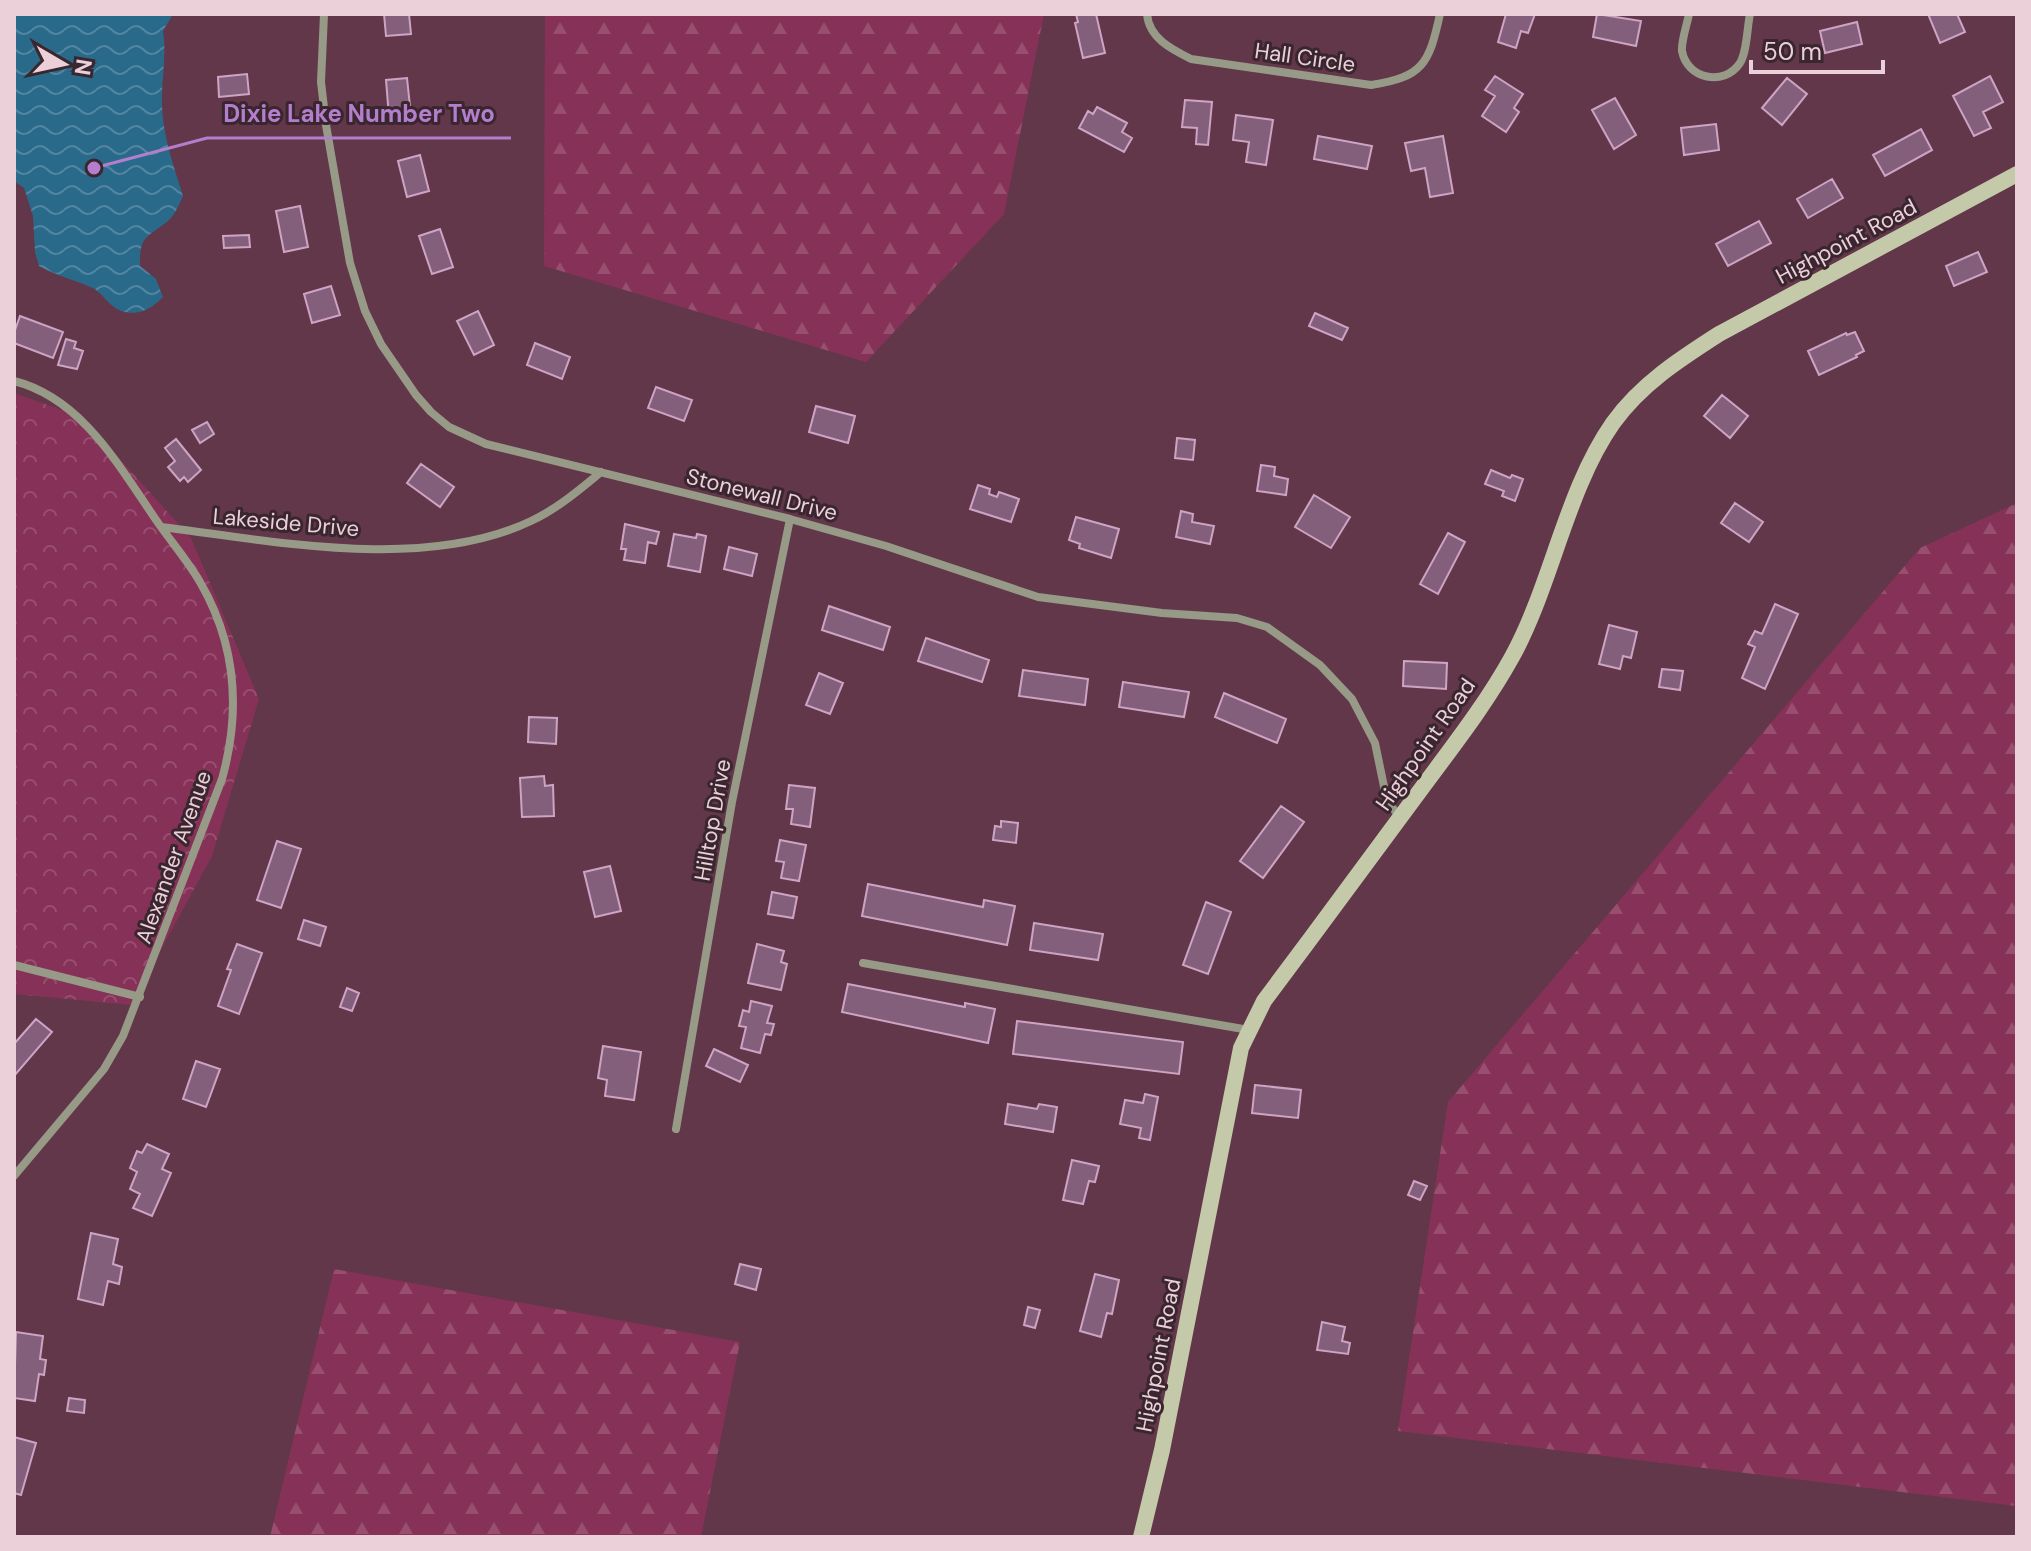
<svg xmlns="http://www.w3.org/2000/svg" width="2031" height="1551" font-family="'DM Sans',sans-serif">
<defs>
<pattern id="forest-firs" width="22" height="20" patternUnits="userSpaceOnUse" patternTransform="scale(2)"><rect width="22" height="20" fill="#863158"/><path d="M5 1l3.5 6h-7zM16 11l3.5 6h-7z" fill="#974e6f"/></pattern>
<pattern id="park-crowns" width="20" height="18" patternUnits="userSpaceOnUse" patternTransform="scale(2)"><rect width="20" height="18" fill="#863158"/><path d="M2 6a3 3 0 1 1 6 0M12 15a3 3 0 1 1 6 0" fill="none" stroke="#974e6f"/></pattern>
<pattern id="water-waves" width="16" height="10" patternUnits="userSpaceOnUse" patternTransform="scale(2)"><rect width="16" height="10" fill="#296a8b"/><path d="M0 5q4-4 8 0t8 0" fill="none" stroke="#5385a0"/></pattern>
</defs>
<rect width="100%" height="100%" fill="#613749"/>
<!-- forest -->
<path fill="url(#forest-firs)" d="M545,14h499l-40,200 -138,148 -322,-96z
M2017,503l-1,1003 -618,-75 50,-329 472,-554z
M334,1269l406,73 -39,195h-431z"/>
<!-- park -->
<path fill="url(#park-crowns)" d="M14,393l68,24 109,121 68,161 -47,157 -81,149 -117,-11z"/>
<!-- water -->
<path fill="url(#water-waves)" d="M14,14h159l-10,17c4,26 -2,49 -1,75 1,31 12,61 21,90 -4,8 -7,17 -13,23 -21,19 -31,14 -30,47l16,13 7,18c-12,13 -29,21 -46,12 -9,-5 -15,-16 -24,-21 -18,-8 -36,-12 -54,-22l-4,-14 -2,-36 -9,-28 -10,-7z"/>
<!-- building -->
<path fill="#845f7c" stroke="#cda4c4" stroke-width="2" d="M384,14h25l2,20 -25,2z
M1076,14h20l9,39 -22,5 -8,-35 3,-1z
M1506,14h29l-7,19 -7,-2 -5,17 -18,-6z
M1597,14l44,7 -5,25 -43,-9z
M1928,14h29l8,18 -25,11z
M1857,22l5,22 -37,9 -5,-22z
M247,74l2,20 -30,3 -1,-20z
M1495,76l28,18 -9,14 5,4 -13,20 -24,-16 13,-20 -10,-6z
M1990,76l13,26 -20,10 8,16 -17,8 -21,-40z
M407,78l4,38 -22,1 -3,-37z
M1787,78l20,16 -25,31 -20,-17z
M1615,98l21,37 -22,14 -22,-39z
M1185,100l27,2 -4,43 -12,-1 1,-16 -15,-1z
M1097,107l30,16 -5,9 10,6 -8,14 -45,-24 9,-17 5,3z
M1236,115l37,5 -7,45 -20,-3 3,-20 -16,-2z
M1716,124l3,26 -35,5 -3,-27z
M1921,129l11,21 -47,26 -12,-21z
M1318,136l54,10 -5,23 -53,-10z
M1443,136l10,57 -23,4 -5,-29 -14,3 -6,-28z
M420,155l9,36 -22,6 -9,-36z
M1832,179l11,19 -35,20 -11,-19z
M300,206l8,41 -24,5 -8,-41z
M1759,221l12,22 -43,23 -12,-22z
M440,229l13,38 -21,7 -13,-38z
M249,235l1,12 -26,1 -1,-12z
M1978,252l9,20 -33,14 -8,-20z
M331,286l9,29 -28,8 -8,-29z
M478,311l16,34 -20,10 -17,-34z
M1315,313l33,15 -6,12 -33,-14z
M20,316l43,16 -10,26 -39,-15v-10z
M1855,332l9,19 -8,4 1,2 -38,18 -11,-24 38,-18 1,2z
M66,339l10,3 -2,6 9,3 -6,18 -19,-4z
M535,343l35,14 -8,22 -35,-14z
M656,387l36,13 -8,21 -36,-13z
M1722,395l26,21 -18,22 -26,-22z
M816,406l39,10 -7,27 -39,-11z
M207,422l7,12 -14,9 -8,-13z
M1177,438l18,2 -2,20 -18,-2z
M176,439l25,31 -13,12 -4,-5 -4,4 -12,-14 7,-6 -10,-13z
M421,464l33,23 -14,20 -33,-24z
M1261,465l14,2 -1,9 14,3 -2,16 -29,-4z
M1491,470l19,8 2,-3 11,4 -8,22 -13,-5 2,-5 -19,-7z
M978,485l12,4 -1,5 8,3 2,-5 20,7 -8,23 -41,-13z
M1314,495l36,22 -19,31 -36,-21z
M1735,503l28,19 -14,20 -28,-19z
M1181,511l12,3 -1,8 22,4 -4,18 -34,-7z
M1076,517l43,12 -8,29 -32,-10 1,-4 -11,-4z
M625,524l34,8 -3,12 -8,-2 -3,21 -21,-3 2,-11h-5z
M1448,533l17,9 -27,52 -18,-10z
M674,534l22,4 1,-4 9,2 -6,36 -32,-6z
M729,547l28,7 -5,22 -28,-7z
M1775,604l23,10 -33,75 -23,-11 13,-31 -7,-3 7,-13 7,3z
M829,606l61,21 -7,23 -61,-20z
M1609,625l28,7 -6,26 -8,-2 -3,13 -21,-5z
M926,638l63,22 -7,22 -64,-21z
M1404,661l43,2 -1,26 -43,-3z
M1662,669l21,2 -3,19 -21,-3z
M1023,670l65,9 -3,26 -66,-9z
M819,673l24,10 -13,31 -24,-9z
M1123,682l66,10 -5,25 -65,-10z
M1224,693l62,26 -9,24 -62,-26z
M529,717l28,1 -1,26 -28,-2z
M544,776l1,10 8,-1 1,31 -32,1 -2,-39z
M789,785l26,3 -5,39 -19,-3 2,-15h-7z
M1281,806l23,16 -41,56 -23,-17z
M1001,821l17,2 -2,20 -23,-3 2,-14 6,1z
M780,840l26,5 -7,36 -18,-3 3,-16 -8,-1z
M277,841l24,8 -20,59 -24,-8z
M610,866l11,45 -26,6 -11,-45z
M868,884l115,23 1,-7 31,6 -8,39 -145,-29z
M772,892l25,5 -4,21 -25,-4z
M1206,902l25,10 -23,62 -25,-9z
M304,920l22,7 -6,19 -22,-7z
M1034,923l69,11 -5,26 -68,-10z
M237,944l25,9 -23,61 -21,-8 13,-36 -4,-1z
M757,944l27,7 -3,11 6,2 -6,26 -33,-7z
M848,984l117,23v-4l30,6 -7,34 -146,-31z
M347,988l12,5 -7,18 -12,-4z
M751,1001l21,5 -5,17 7,1 -3,11 -6,-1 -5,19 -19,-5 5,-21 -7,-1 4,-16 6,2z
M36,1019l16,13 -38,44v-32z
M1017,1021l166,21 -4,32 -166,-20z
M603,1046l38,6 -7,48 -29,-4 2,-16 -9,-2z
M714,1049l34,16 -8,17 -34,-16z
M196,1061l24,8 -14,38 -23,-8z
M1255,1085l46,5 -3,28 -46,-5z
M1145,1094l13,3 -8,43 -11,-2 2,-10 -21,-4 5,-24 18,3z
M1008,1104l29,5 2,-5 18,3 -4,25 -48,-8z
M147,1144l22,10 -7,15 9,4 -19,43 -19,-8 7,-14 -10,-5 7,-17 -7,-4 7,-17 5,2z
M1072,1160l27,6 -4,16 -6,-1 -6,23 -20,-4z
M1414,1181l13,5 -7,14 -12,-5z
M91,1233l27,6 -5,25 9,3 -3,17 -11,-3 -5,24 -25,-6z
M740,1264l21,5 -5,21 -21,-6z
M1095,1274l24,6 -7,34 -5,-1 -6,24 -21,-6z
M1028,1307l12,3 -5,18 -11,-3z
M1322,1322l23,5 -3,14 8,2 -2,11 -31,-4z
M16,1332l27,4 -3,23 6,1 -2,15 -5,-1 -4,27 -21,-3z
M69,1398l16,2 -1,13 -17,-2z
M14,1437l22,6 -15,52 -7,-2z"/>
<g fill="none" stroke-linecap="round" stroke-linejoin="round">
<!-- street -->
<path stroke="#979a86" stroke-width="8" d="M324,14l-3,68 5,43 24,138 15,48 16,33 35,51 15,17 18,15 37,17 304,75 96,27 152,51 124,16 75,5 30,9 53,38 32,34 23,44 12,58 13,16
M1147,14c2,24 24,35 44,45l180,26c52,-8 58,-21 69,-71
M1689,14c-2,11 -8,27 -7,37 5,28 42,36 58,12 7,-11 7,-35 10,-49
M14,381c71,18 108,91 147,146 113,14 264,45 370,-6 26,-12 48,-31 70,-49
M863,963l386,67
M14,965l126,32
M676,1129l56,-327 58,-283
M14,1176l90,-107 19,-33 99,-257c19,-68 14,-135 -22,-197 -11,-19 -26,-37 -39,-55"/>
<!-- secondary -->
<path stroke="#c4c9a9" stroke-width="16" d="M1141,1537l21,-87 79,-402 23,-47c51,-68 101,-136 152,-205 33,-45 69,-90 96,-139 40,-73 54,-167 101,-234 28,-39 67,-64 106,-89l298,-160"/>
</g>
<g text-anchor="middle" stroke-width="6" stroke-linejoin="round" paint-order="stroke">
<!-- street labels -->
<g font-size="22" fill="#ebd0da" stroke="#3a262e">
<text transform="translate(1305 57) rotate(8)" y="8">Hall Circle</text>
<text transform="translate(1846 241) rotate(-28)" y="8">Highpoint Road</text>
<text transform="translate(762 494) rotate(14)" y="8">Stonewall Drive</text>
<text transform="translate(286 522) rotate(5)" y="8">Lakeside Drive</text>
<text transform="translate(1425 744) rotate(-55)" y="8">Highpoint Road</text>
<text transform="translate(712 820) rotate(-80)" y="8">Hilltop Drive</text>
<text transform="translate(173 857) rotate(-70)" y="8">Alexander Avenue</text>
<text transform="translate(1158 1355) rotate(-79)" y="8">Highpoint Road</text>
</g>
</g>
<!-- callouts -->
<path fill="none" stroke="#b37ecc" stroke-width="3" d="M94 168L207 138H511"/>
<circle fill="#b37ecc" stroke="#3a262e" stroke-width="3" cx="94" cy="168" r="8"/>
<g font-size="24" text-anchor="middle" font-weight="bold" fill="#b37ecc" stroke="#3a262e" stroke-width="6" stroke-linejoin="round" paint-order="stroke">
<text x="359" y="122">Dixie Lake Number Two</text>
</g>
<!-- border -->
<rect width="2031" height="1551" fill="none" stroke="#ebd0da" stroke-width="32"/>
<!-- north arrow -->
<g transform="translate(64 64) rotate(99)" stroke="#3a262e" stroke-width="6" paint-order="stroke">
<path d="M0-6L14 30L0 20L-14 30Z" fill="#ebd0da"/>
<text y="-12" font-size="22" font-weight="bold" text-anchor="middle" fill="#ebd0da">N</text>
</g>
<!-- scale -->
<path d="M1751 60v12h132v-12" fill="none" stroke="#ebd0da" stroke-width="4"/>
<text x="1763" y="60" font-size="24" fill="#ebd0da" stroke="#3a262e" stroke-width="6" paint-order="stroke">50 m</text>
</svg>
